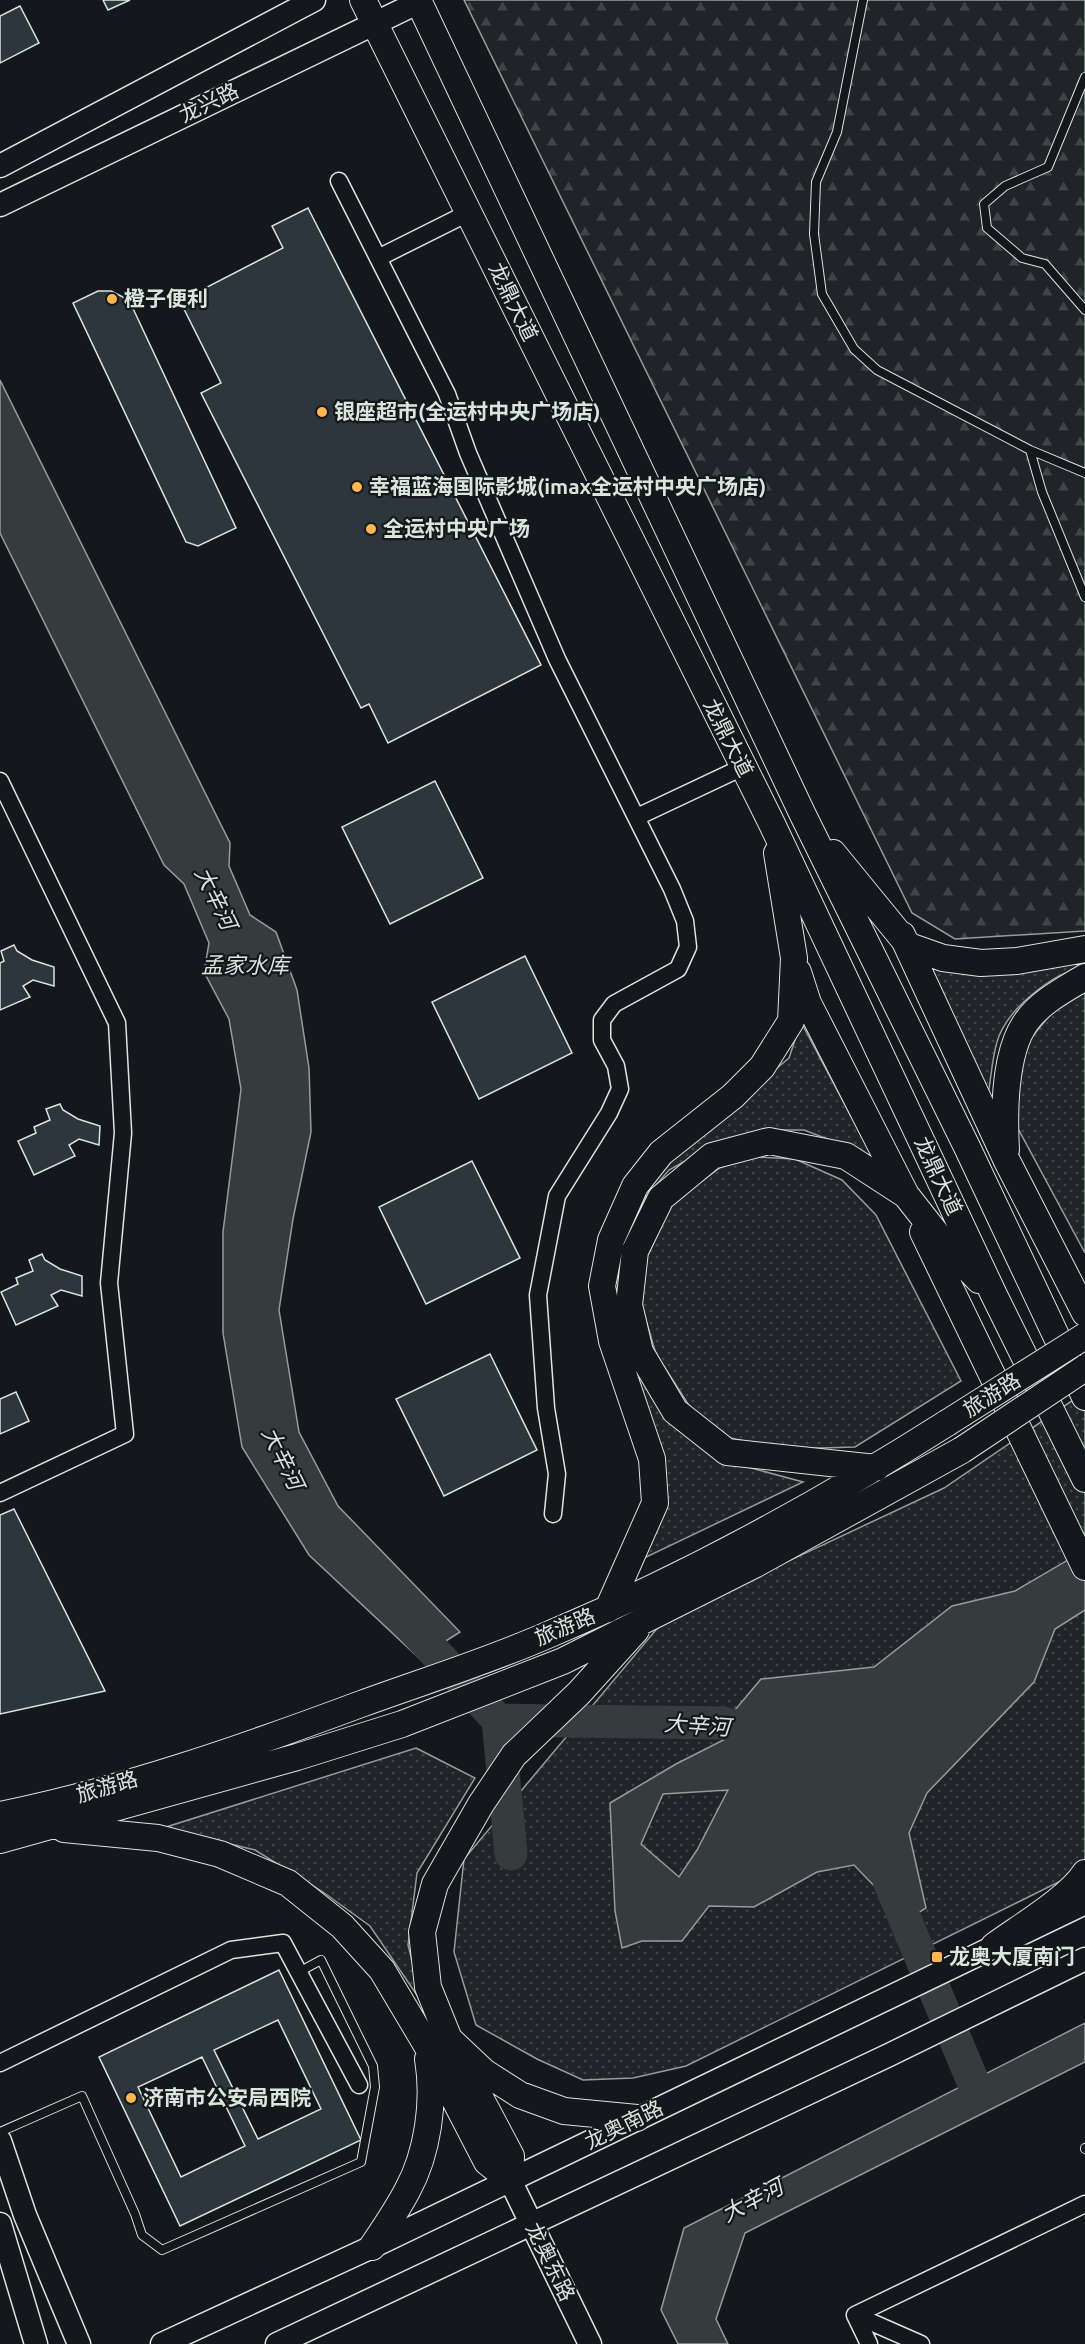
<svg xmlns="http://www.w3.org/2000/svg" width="1085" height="2344" font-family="Ubuntu,'Noto Sans SC',sans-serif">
<defs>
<pattern id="forest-firs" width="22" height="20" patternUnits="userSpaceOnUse" patternTransform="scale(1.5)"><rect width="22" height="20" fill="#202428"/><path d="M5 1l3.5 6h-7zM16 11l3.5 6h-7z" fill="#404447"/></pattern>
<pattern id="park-dots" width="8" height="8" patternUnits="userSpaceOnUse" patternTransform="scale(1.5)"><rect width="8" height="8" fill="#202428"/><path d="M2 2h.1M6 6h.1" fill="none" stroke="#404447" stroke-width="1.8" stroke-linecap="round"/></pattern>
</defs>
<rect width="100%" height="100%" fill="#14181c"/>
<!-- forest -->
<path fill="url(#forest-firs)" stroke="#939e99" stroke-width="1.5" d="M464,0h621v931l-130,8 -43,-26z"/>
<!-- park -->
<path fill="url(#park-dots)" stroke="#939e99" stroke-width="1.5" d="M1085,957v9c-33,8 -78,42 -88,76 -5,17 -6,36 -9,54l-64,-132z
M1085,993v260l-77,-143 15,-62 35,-43z
M801,1022l71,134 -68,-26h-27l-32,4 -33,12 -43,24 -25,29 -19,45 18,136 90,83 70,19 -163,78 23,-53 -43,-166 -7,-73 28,-79 25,-29 123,-102z
M755,1157l40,2 47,21 34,35 85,166 -106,66 -72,2 -53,-11 -40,-31 -34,-53 -15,-51 6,-46 25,-54 49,-36z
M1085,1392v477l-399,197 -53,12 -50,2 -46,-21 -61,-34 -22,-73 10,-93 201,-240 279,-131z
M416,1748l59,30 -58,95 -9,72 15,59 -53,-78 -47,-34 -68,-42 -92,-22z"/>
<!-- water -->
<path fill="#363b3e" stroke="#939e99" stroke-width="1.5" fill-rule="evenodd" d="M0,380l230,463 -1,23 21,49 26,17 21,58 12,78 2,64 -18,87 -14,91 20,122 39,74 122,126 -41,26 -110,-103 -67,-108 -19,-114v-101l18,-143 -12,-70 -25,-47 5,-29 -25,-59 -20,-19 -164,-332z
M1085,1550v60l-30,19 -21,53 -107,111 -18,40 17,75 -19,12 -53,-55 -37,7 -63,35 -45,-1 -27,35h-40l-20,7 -7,-37 -5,-108 66,-39 69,-35 25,6 -46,-12 37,-44 113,-12 78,-61 63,-15zM728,1790l-31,60 -18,27 -38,-33 22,-50z
M1085,2023v39l-340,171 -29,86 12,25h-50l-17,-34 23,-82z"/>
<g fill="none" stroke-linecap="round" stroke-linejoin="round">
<!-- river -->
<path stroke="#363b3e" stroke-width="33" d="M401,1616l97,104 226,3 87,25
M498,1720l13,134
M889,1881l85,203"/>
</g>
<!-- building -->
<path fill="#2c363c" stroke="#d8e6dc" stroke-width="1.5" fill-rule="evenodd" d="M103,0h27l-22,10z
M20,6l19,37 -39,20v-47z
M308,208l233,457 -153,78 -19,-39 -8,4 -160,-315 20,-10 -41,-82 103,-53 -11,-22z
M98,291h13l18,9 107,228 -38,18 -12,-4 -113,-239z
M435,781l48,97 -93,46 -48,-97z
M14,945l3,6 15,9 22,7v19l-21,-6 -10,6 7,11 -30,13v-47l4,-2 -3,-10z
M525,956l47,97 -93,46 -47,-97z
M60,1104l3,6 15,9 22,7 -1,19 -20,-6 -10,6 6,11 -41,19 -16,-34 18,-8 -2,-6 16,-7 -4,-11z
M472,1161l48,97 -94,46 -47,-97z
M42,1254l3,6 15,9 22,7v20l-21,-6 -10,5 7,11 -42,19 -15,-33 17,-8 -2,-6 17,-7 -4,-11z
M490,1354l47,96 -93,46 -48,-97z
M16,1392l13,29 -29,13v-35z
M14,1509l91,182 -105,23v-199z
M279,1970l82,170 -181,86 -81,-169zM278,2020l43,89 -63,30 -44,-89zM202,2057l43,89 -64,31 -43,-90z"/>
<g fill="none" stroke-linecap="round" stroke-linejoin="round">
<defs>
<path id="lane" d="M863,0l-26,132 -21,50 -2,52 8,60 32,55 23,21 153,80 55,23
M1085,77l-37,90 -43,19 -21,18 3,24 35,30 23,6 40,46
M1030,450l12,42 43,105
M0,2132l82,-36 53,118 7,21 20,15 199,-88 14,-75 -2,-21 -52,-106 -22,12
M1085,2148v1"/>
<path id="street" d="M339,181l108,213 21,59 89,206 115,230 13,32 3,26 -10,22 -64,35 -12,16v20l14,26 4,23 -11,24 -52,83 -19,99 8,113 11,66 -4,40
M378,258l92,-46
M0,781l117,242 6,110 -14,150 16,151 -125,59
M637,817l106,-50
M0,2063l231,-113 52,-7 76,142
M855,2315l66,29
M869,2344l-14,-29 230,-111"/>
<path id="secondary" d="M0,166l314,-166
M0,205l419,-203
M0,2141l25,74 54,129
M510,2180l80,164
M0,2224l36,120
M162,2344l210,-97 713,-344
M277,2344l612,-289 196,-96"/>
<path id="primary" d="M363,0l409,824 222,471 91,184
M418,0l384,813 165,334 118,250
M833,853l76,93 34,12 38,5 36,-2 68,-12
M902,935l105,226 78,152
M798,972l10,31 97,190
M1006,1150c-2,-36 -2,-97 20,-128 14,-20 38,-32 59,-45
M923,1232l162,335
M876,1468l-149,-16 -52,-41 -35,-59 -11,-47 6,-54 26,-53 51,-42 57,-15 77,15 60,39 37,47 36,38
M608,1609l47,-106 -3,-44 -40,-118 -10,-55 9,-46 24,-54 26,-33 72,-57 29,-29 29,-46 3,-63 -17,-105
M636,1630l-57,63 -65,62 -33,49 -46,80 -13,48 6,55 21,52 35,33 36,23 44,16 73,7
M0,1815c123,-25 243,-67 361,-111 63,-23 128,-43 189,-70 138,-58 271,-131 397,-211
M64,1829l94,9 62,16 68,29 54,43 40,44 44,74 61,118 23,18
M0,1840l297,-83 105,-33 161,-63 191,-96 208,-115
M994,1946c26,-19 75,-48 91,-73
M458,2056l53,100 -1,24
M372,2247c12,-18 25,-37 35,-56 21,-38 28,-90 21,-132"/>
</defs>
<!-- lane casing -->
<use href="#lane" stroke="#d8e6dc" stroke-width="10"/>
<!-- street casing -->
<use href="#street" stroke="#d8e6dc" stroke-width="19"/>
<!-- secondary casing -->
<use href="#secondary" stroke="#d8e6dc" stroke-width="25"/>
<!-- primary casing -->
<use href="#primary" stroke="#d8e6dc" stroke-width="28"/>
<!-- lane -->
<use href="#lane" stroke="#14181c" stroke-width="8"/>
<!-- street -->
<use href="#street" stroke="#14181c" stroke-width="16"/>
<!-- secondary -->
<use href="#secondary" stroke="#14181c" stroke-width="22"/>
<!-- primary -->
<use href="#primary" stroke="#14181c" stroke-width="26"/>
<defs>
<path id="primary-bridge" d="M947,1423l138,-87
M962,1450l123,-82"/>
</defs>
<!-- primary-bridge casing -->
<use href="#primary-bridge" stroke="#d8e6dc" stroke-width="28" stroke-linecap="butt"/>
<!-- primary-bridge -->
<use href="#primary-bridge" stroke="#14181c" stroke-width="26"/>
</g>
<!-- markers -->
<g fill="#ffb74d" stroke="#14181c" stroke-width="2">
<circle cx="112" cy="299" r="6"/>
<circle cx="322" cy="412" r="6"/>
<circle cx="357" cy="487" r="6"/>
<circle cx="371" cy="529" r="6"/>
<rect x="931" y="1951" width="12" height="12" rx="3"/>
<circle cx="131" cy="2098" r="6"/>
</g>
<g text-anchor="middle" stroke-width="4.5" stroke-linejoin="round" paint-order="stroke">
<!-- street labels -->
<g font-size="21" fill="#d8e6dc" stroke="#14181c">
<text transform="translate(209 103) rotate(-26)" y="7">龙兴路</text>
<text transform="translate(513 302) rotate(64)" y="7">龙鼎大道</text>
<text transform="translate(728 738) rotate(63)" y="7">龙鼎大道</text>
<text transform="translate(938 1176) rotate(65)" y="7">龙鼎大道</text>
<text transform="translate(992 1395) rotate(-32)" y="7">旅游路</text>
<text transform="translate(565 1627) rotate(-23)" y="7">旅游路</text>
<text transform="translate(107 1787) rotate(-16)" y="7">旅游路</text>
<text transform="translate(624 2125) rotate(-26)" y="7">龙奥南路</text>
<text transform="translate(550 2262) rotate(64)" y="7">龙奥东路</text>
</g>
<!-- poi labels -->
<g font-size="21" font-weight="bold" fill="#d8e6dc" stroke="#14181c" text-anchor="start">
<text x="124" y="306">橙子便利</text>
<text x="334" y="419">银座超市(全运村中央广场店)</text>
<text x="369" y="494">幸福蓝海国际影城(imax全运村中央广场店)</text>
<text x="383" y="536">全运村中央广场</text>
<text x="949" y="1964">龙奥大厦南门</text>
<text x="143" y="2105">济南市公安局西院</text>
</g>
<!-- water labels -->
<g font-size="22" font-style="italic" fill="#d8e6dc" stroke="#14181c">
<text transform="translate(216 898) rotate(64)" y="8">大辛河</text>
<text x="245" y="973">孟家水库</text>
<text transform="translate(283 1458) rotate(64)" y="8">大辛河</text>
<text transform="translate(697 1725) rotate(4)" y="8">大辛河</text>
<text transform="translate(752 2200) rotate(-28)" y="8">大辛河</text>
</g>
</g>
</svg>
